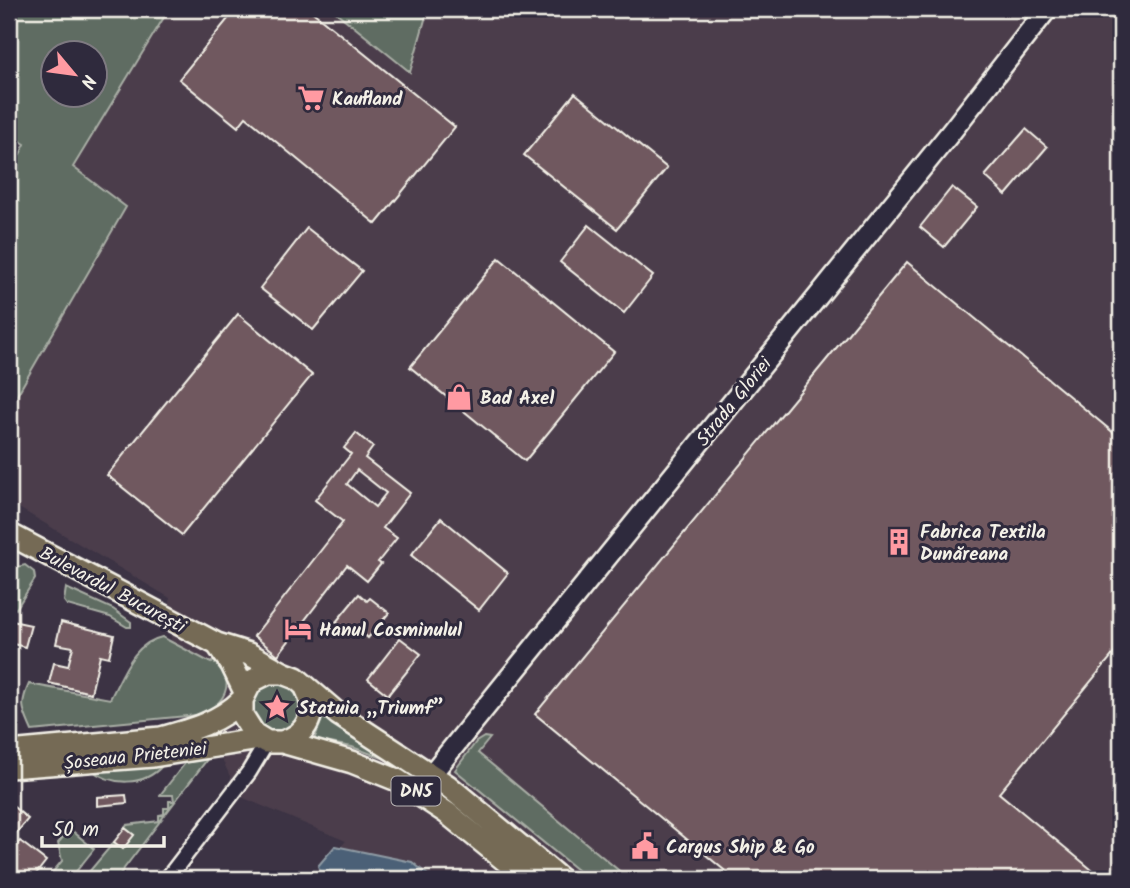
<svg xmlns="http://www.w3.org/2000/svg" width="1130" height="888" font-family="Kalam,sans-serif">
<rect width="100%" height="100%" fill="#3c3344"/>
<filter id="ink" filterUnits="userSpaceOnUse"><feTurbulence type="fractalNoise" baseFrequency=".0143" numOctaves="2"/><feDisplacementMap in="SourceGraphic" scale="14" xChannelSelector="R" yChannelSelector="G"/><feConvolveMatrix kernelMatrix="1 2 1 2 8 2 1 2 1" color-interpolation-filters="sRGB"/></filter>
<g filter="url(#ink)">
<!-- built -->
<path fill="#4c3e4c" d="M169,9h163l78,63 18,-63h693v870h-811l36,-38 -107,-45 -68,-149 -1,-49 -161,-96v-93l117,-202 -53,-39z"/>
<!-- green -->
<path fill="#5e6c62" stroke="#a9aea5" stroke-width="2" fill-rule="evenodd" d="M9,9h160l-96,158 53,40 -117,202v-233l16,-32 -16,-10zM94,52v42h-42v-42z
M332,9h96l-18,63z
M25,565l9,7 1,7 -19,30 -7,-5v-35z
M66,588l47,21 18,13v5h-4l-17,-10 -43,-12 -3,-4z
M162,637l49,26 2,-2c26,20 11,46 -16,54l-165,16c-9,-21 -13,-25 -3,-47l81,15c13,-24 23,-56 52,-62z
M252 708a24 24 0 1 1 48 0a24 24 0 1 1-48 0Z
M326,716l68,46 -42,-15 -38,-7 9,-23z
M484,737l6,1 -12,15 151,126h-41l-133,-109 21,-28z
M212,753l-96,126h-33l31,-37 9,6 11,-13 -9,-7 2,-3 32,-4v-6l5,-1v-6h5v-7h5l-1,-6h-13l30,-38z
M163,765c-19,22 -52,21 -73,4z
M70,829l24,20 -24,30h-23l15,-18 -4,-18z"/>
<!-- water -->
<path fill="#4c6177" stroke="#8f9ba4" stroke-width="2" d="M335,846l77,16 21,17h-110l-5,-13z"/>
<!-- building -->
<path fill="#70595f" stroke="#f4f1e8" stroke-width="2" fill-rule="evenodd" d="M236,9h73l146,118 -79,97 -130,-107 -8,10 -59,-48z
M575,93l92,75 -50,61 -93,-74z
M1026,129l21,18 -41,48 -21,-19z
M952,187l25,20 -33,40 -24,-20z
M589,225l64,51 -29,37 -64,-51z
M307,228l55,43 -49,59 -53,-42z
M499,258l115,94 -89,109 -115,-94z
M907,262l214,177v206l-122,148 104,86h-368l-200,-165z
M238,314l74,61 -130,160 -75,-60z
M356,433l17,14 -8,11 45,35 -27,35 14,10 -19,24 3,2 -14,17 -20,-16 -69,90 -24,-19 89,-114 -28,-22 36,-46 -7,-6zM357,470l29,23 -11,14 -28,-23z
M441,518l67,55 -29,37 -68,-55z
M359,594l8,7 3,-3 19,15 -21,25 -11,-10 -6,7 -15,-13z
M12,621l19,4 -6,22 -16,-4z
M61,622l53,13 -5,22 -9,-2 -9,38 -42,-10 5,-20 14,3 5,-19 -17,-3z
M400,638l21,16 -33,41 -20,-16z
M126,795l1,8 -30,3v-9z
M9,803l19,16 -19,23z
M125,828l9,7 -11,14 -9,-7z
M20,841l26,20 -14,18h-23v-24z"/>
<g fill="none" stroke-linecap="round" stroke-linejoin="round">
<defs>
<path id="minor" d="M167,879l82,-107 18,-30"/>
<path id="secondary" d="M417,792l534,-660 96,-123"/>
<path id="primary" d="M9,534l208,110 32,10 34,19
M217,644l15,21 13,27
M282,742c26,-7 36,-31 24,-54
M9,752l152,-14c30,-8 59,-16 81,-38
M9,767l144,-11 107,-17
M528,879l-81,-66 -50,-33 -45,-18 -70,-20h-15l-13,-8 -12,-19v-15l7,-14 5,-6 14,-7h15l13,5 42,36 110,72 112,93"/>
</defs>
<!-- minor casing -->
<use href="#minor" stroke="#f4f1e8" stroke-width="19"/>
<!-- secondary casing -->
<use href="#secondary" stroke="#f4f1e8" stroke-width="24"/>
<!-- primary casing -->
<use href="#primary" stroke="#f4f1e8" stroke-width="26"/>
<!-- minor -->
<use href="#minor" stroke="#2f2a3d" stroke-width="14"/>
<!-- secondary -->
<use href="#secondary" stroke="#2f2a3d" stroke-width="19"/>
<!-- primary -->
<use href="#primary" stroke="#746b55" stroke-width="21"/>
</g>
</g>
<!-- icons -->
<defs>
<symbol id="supermarket-bare" viewBox="-9 -9 18 18"><path d="M-6-5.5h2.5l.6 2H6L4.5 2H-2.5L-4.4-4H-6ZM-1.5 3.2a1.3 1.3 0 1 0 .1 0ZM3 3.2a1.3 1.3 0 1 0 .1 0Z" fill="#ff9aa2" stroke="#2f2a3d" stroke-width="2.5" paint-order="stroke"/></symbol>
<symbol id="shop-bare" viewBox="-9 -9 18 18"><path d="M-5-2.5h2.3a2.7 3.5 0 0 1 5.4 0H5L5.5 6h-11ZM-1.5-2.5h3a1.5 2.3 0 0 0-3 0Z" fill="#ff9aa2" stroke="#2f2a3d" stroke-width="2.5" paint-order="stroke"/></symbol>
<symbol id="building-bare" viewBox="-9 -9 18 18"><path d="M-4-6H4V6H1V3H-1V6H-4ZM-2.5-4.3h1.7v1.8h-1.7ZM.8-4.3h1.7v1.8H.8ZM-2.5-1h1.7V.8h-1.7ZM.8-1h1.7V.8H.8Z" fill="#ff9aa2" stroke="#2f2a3d" stroke-width="2.5" paint-order="stroke"/></symbol>
<symbol id="hotel-bare" viewBox="-9 -9 18 18"><path d="M-6-4.5h1.5V1H6V5H4.5V3h-9V5H-6ZM-4 0a1.8 1.8 0 1 1 3.6 0ZM.5 0V-2.5h3Q6-2.5 6 0Z" fill="#ff9aa2" stroke="#2f2a3d" stroke-width="2.5" paint-order="stroke"/></symbol>
<symbol id="sight-bare" viewBox="-9 -9 18 18"><path d="M0-6L1.8-2.2L6-1.7L2.9 1.2L3.7 5.4L0 3.3L-3.7 5.4L-2.9 1.2L-6-1.7L-1.8-2.2Z" fill="#ff9aa2" stroke="#2f2a3d" stroke-width="2.5" paint-order="stroke"/></symbol>
<symbol id="civic-bare" viewBox="-9 -9 18 18"><path d="M-.6-6.5H3V-4.5H.6V-3L4-1V1h2V6H-6V1h2V-1L-.6-3ZM-1.2 2.5V6h2.4V2.5Z" fill="#ff9aa2" stroke="#2f2a3d" stroke-width="2.5" paint-order="stroke"/></symbol>
</defs>
<g fill-rule="evenodd">
<use href="#supermarket-bare" x="292" y="79" width="38" height="38"/>
<use href="#shop-bare" x="440" y="378" width="38" height="38"/>
<use href="#building-bare" x="880" y="523" width="38" height="38"/>
<use href="#hotel-bare" x="279" y="610" width="38" height="38"/>
<use href="#sight-bare" x="258" y="688" width="38" height="38"/>
<use href="#civic-bare" x="626" y="827" width="38" height="38"/>
</g>
<g text-anchor="middle" stroke-width="6" stroke-linejoin="round" paint-order="stroke">
<!-- shield labels -->
<rect fill="#2f2a3d" stroke="#b9b5b5" stroke-width="2" x="391.5" y="776.5" width="49" height="29" rx="5"/>
<g font-size="18" font-weight="bold" fill="#f4f1e8">
<text x="416" y="797">DN5</text>
</g>
<!-- poi labels -->
<g font-size="19" font-weight="bold" fill="#f4f1e8" stroke="#2f2a3d" text-anchor="start">
<text x="332" y="105">Kaufland</text>
<text x="480" y="404">Bad Axel</text>
<text x="920" y="538">Fabrica Textila<tspan x="920" dy="22">Dunăreana</tspan></text>
<text x="319" y="636">Hanul Cosminulul</text>
<text x="298" y="714">Statuia „Triumf”</text>
<text x="666" y="853">Cargus Ship &amp; Go</text>
</g>
<!-- street labels -->
<g font-size="19" fill="#f4f1e8" stroke="#2f2a3d">
<text transform="translate(733 401) rotate(-51)" y="7">Strada Gloriei</text>
<text transform="translate(113 589) rotate(28)" y="7">Bulevardul București</text>
<text transform="translate(135 755) rotate(-6)" y="7">Șoseaua Prieteniei</text>
</g>
</g>
<!-- margin -->
<rect width="1130" height="888" fill="none" stroke="#2f2a3d" stroke-width="35"/>
<rect x="18" y="18" width="1095" height="853" fill="none" stroke="#f4f1e8" stroke-width="2.5" filter="url(#ink)"/>
<!-- north arrow -->
<g transform="translate(74 74) rotate(119)"><circle r="33" fill="#2f2a3d" stroke="#7e7a81" stroke-width="2"/>
<path d="M0-5L12 26L0 18L-12 26Z" fill="#ff9aa2"/>
<text y="-10" font-size="19" font-weight="bold" text-anchor="middle" fill="#f4f1e8">N</text>
</g>
<!-- scale -->
<path d="M42 836v10h122v-10" fill="none" stroke="#f4f1e8" stroke-width="3.5"/>
<text x="52" y="836" font-size="21" fill="#f4f1e8" stroke="#2f2a3d" stroke-width="5" paint-order="stroke">50 m</text>
</svg>
